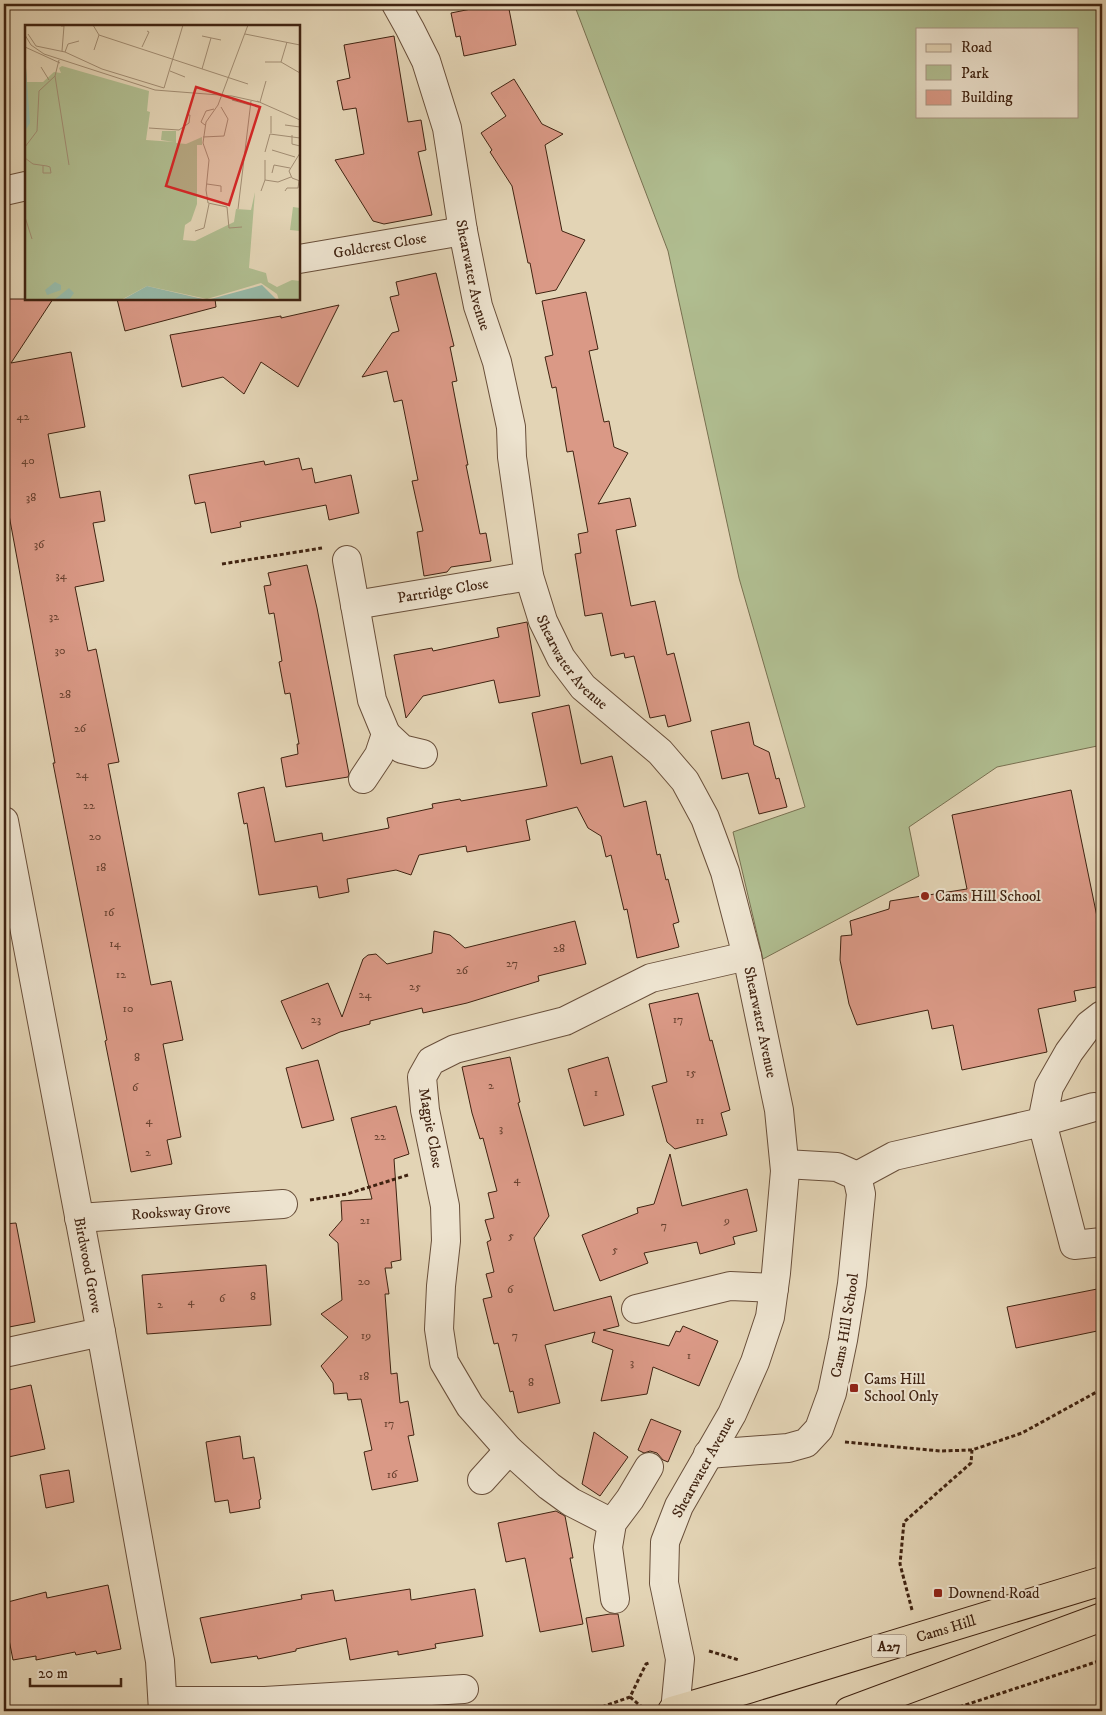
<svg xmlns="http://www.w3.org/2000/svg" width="1106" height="1715" font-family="'IM FELL DW Pica',serif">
<rect width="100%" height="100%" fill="#e3d4b5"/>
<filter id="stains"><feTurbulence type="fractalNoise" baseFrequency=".004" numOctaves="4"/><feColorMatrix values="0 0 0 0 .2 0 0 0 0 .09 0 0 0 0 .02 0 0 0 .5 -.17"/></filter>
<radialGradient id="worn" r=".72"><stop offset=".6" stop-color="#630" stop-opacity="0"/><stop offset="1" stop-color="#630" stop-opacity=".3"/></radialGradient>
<!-- green -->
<path fill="#b0bd90" stroke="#787050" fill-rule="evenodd" d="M574,4h528v741l-105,22 -88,60 10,49 -156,83 -30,-127 72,-25 -66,-229 -71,-327zM917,29h160v87h-160z"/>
<!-- building -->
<path fill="#da9986" stroke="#402311" d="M496,4h12l8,41 -52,11 -4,-20 -4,1 -5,-24z
M394,36l14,86 13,-2 5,30 -8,2 14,63 -48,9 -11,-3 -38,-61 29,-6 -8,-46 -13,2 -6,-29 13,-3 -6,-33z
M514,79l28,45 21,10 -18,11 17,86 23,9 -29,50 -20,4 -6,-31h-2l-16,-77 -22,-34 2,-2 -11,-17 25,-17 -15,-23z
M436,273l18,73 -4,1 7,34 -5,1 16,83h-2l14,69 6,-1 5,28 -40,6 -4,5 -23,4 -7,-44 6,-1 -11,-50 6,-1 -16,-80 -8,2 -7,-31 -25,6 30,-44 7,-2 -9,-34 9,-2 -3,-13z
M586,292l12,57 -9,2 15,71 5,-1 5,26 14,6 -30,51 32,-6 6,28 -20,4 15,76 24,-5 12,54 7,-2 17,68 -23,6 -3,-12 -15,3 -16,-62 -9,2 -1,-5 -13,3 -9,-43 -17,3 -10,-62 6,-1 -3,-19 10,-2 -15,-81 -6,1 -11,-65 -4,1 -7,-31 8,-2 -11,-54z
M4,299h49l-42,64 60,-11 14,75 -37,7 12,64 40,-7 5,30 -12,2 11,58 -29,6 13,64 8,-2 23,113 -11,2 43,221 20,-4 12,59 -20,4 18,93 -14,3 5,24 -41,8 -26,-131 2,-1 -54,-277h2l-46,-248h-2l-3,-15z
M117,299h98l1,8 -91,24z
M339,305l-41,82 -37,-25 -17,32 -21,-17 -41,10 -12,-52 111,-19v2z
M299,458l3,12 10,-2 3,15 36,-8 8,38 -30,7 -3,-15 -86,17 1,5 -30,6 -6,-31 -10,2 -6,-29 75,-14 1,4z
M307,565l10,43 32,166 -1,3 -62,10 -5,-29 17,-4 -1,-10h2l-9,-51 -5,1 -6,-32 3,-1 -8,-48 -5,1 -5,-28 7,-1 -3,-12z
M527,622l13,74 -41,7 -5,-23 -71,16 -17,22 -12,-63 38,-7 1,3 66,-14 -2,-9z
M569,705l12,59 31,-8 12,51 22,-6 11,54 3,-1 6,26 2,-1 11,43 -6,2 6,23 -42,11 -10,-49 -3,1 -13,-55 -5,2 -5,-21 -13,-8 -11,-21 -51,13 4,20 -63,12 -1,-6 -47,9 -8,20 -15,-5 -49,9 2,13 -30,6 -2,-12 -58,9 -12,-72 -3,1 -6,-31 26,-6 11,55 47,-9 1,8 66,-13 -2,-10 46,-10 -1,-4 28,-5 1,2 86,-15 -15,-73z
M749,722l5,23 15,7 7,27 3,-1 8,29 -28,7 -11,-41 -26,6 -11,-48z
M1071,790l31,151v45l-28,5 2,10 -38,8 9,43 -85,18 -9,-45 -21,4 -4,-19 -71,15 -8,-21 -9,-44 1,-24 11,-1 -2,-14 39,-12 1,-8 77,-12 -15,-74z
M575,921l11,43 -48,12 1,5 -72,22 -44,10 -1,-5 -52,13v3l-30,8 -38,17 -21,-48 47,-18 14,34 21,-58 5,-4 8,-1 11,10 45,-11 2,-22 16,4 15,13z
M698,993l12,48 2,-1 18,70 -9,3 6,22 -52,14 -8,-7 -15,-56 15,-4 -18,-78z
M510,1057l10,45 -2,1 31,113 -15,22 20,73 57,-15 8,30 -16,4 66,16 7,-15 4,1 3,-6 35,15 -19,45 -46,-19 -6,27 -46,7 12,-51 -21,-8 3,-10 -50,13 15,58 -42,10 -5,-22 -3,1 -12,-49 -4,1 -11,-45 9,-2 -6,-23 8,-2 -7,-30 4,-2 -6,-20 9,-2 -6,-25 9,-2 -14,-53 -3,1 -8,-26 -10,-46z
M608,1057l16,58 -40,11 -16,-57z
M318,1060l16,60 -32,8 -16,-60z
M396,1106l13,48 -15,5 7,101 -10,2 1,6h-7l4,26h-4l6,80 6,-1 3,30 8,-2 6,34 -6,1 10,45 -46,9 -8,-38 8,-2 -11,-51 -13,1 -1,-7 -13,1 -1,-11 -12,-17 27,-29 -27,-23 21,-14 -4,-57 -9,-8 13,-15 -1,-19 31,-2 -21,-81z
M670,1154l12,52 65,-17 10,42 -24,6 2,7 -35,10 -3,-12 -53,11 4,10 -48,18 -18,-46 56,-22 -1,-5 17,-4z
M16,1223l19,99 -31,6v-104z
M266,1265l5,60 -124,9 -5,-59z
M1102,1288v42l-86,18 -9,-41z
M31,1385l14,64 -41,9v-67z
M651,1419l30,12 -13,31 -5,-2 -6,-7 -7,-2 -6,2 -6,-3z
M594,1432l34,25 -28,39 -18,-12z
M240,1436l3,23 11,-2 7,42 -2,1 1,8 -30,5 -2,-13 -13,2 -9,-60z
M69,1470l5,32 -28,6 -6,-33z
M556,1511l9,5 8,42h-3l13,66 -43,8 -15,-74 -19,4 -8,-39z
M108,1585l13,64 -24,5 -1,-3 -20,4 -1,-3 -39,8v-4l-23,4 -9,-46v-11l42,-11 1,6z
M410,1589l1,11 64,-11 8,47 -48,8 1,4 -38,7v-4l-48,9 -4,-22 -50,11v2l-38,8 -1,-3 -46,7 -11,-45 102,-19 -1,-4 32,-5 2,11z
M610,1614h8l6,32 -32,6 -6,-34z"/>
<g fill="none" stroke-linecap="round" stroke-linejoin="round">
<defs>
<g id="minor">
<path id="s1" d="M396,4l14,25 16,32 21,67 16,103 15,75 19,56 14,65 1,30 17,119 14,45 18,37 22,29 77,65 25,29 20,37 20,54 22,84 32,154 6,61 -9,102 -6,44 -15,45 -23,52 -53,92 -14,36 -1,41 16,76 -5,52"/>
<path d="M4,191l22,-5"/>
<path id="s2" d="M299,259l164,-28"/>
<path d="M347,560l25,140 14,34"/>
<path id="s3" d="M355,605l174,-29"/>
<path d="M363,779l16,-24 7,-21 16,15 21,5"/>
<path id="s4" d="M4,821l97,511 59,329 3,50"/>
<path d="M1102,1015l-13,10 -20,27 -20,35 -7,35 32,123 28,-3"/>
<path d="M857,1176l37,-20 148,-34 52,-15"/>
<path id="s5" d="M79,1218l204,-14"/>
<path d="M636,1309l94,-23 44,2"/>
<path d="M4,1353l97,-21"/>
<path id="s6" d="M708,1454l80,-6 18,-5 13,-14 13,-36 11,-53 9,-56 9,-90 -4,-18 -20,-9 -52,-3"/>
<path d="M482,1480l27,-30"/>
<path d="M612,1523l-41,-21 -22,-16 -40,-36 -39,-44 -26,-44 -5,-33 2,-43 5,-45 -1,-35 -20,-96 -3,-33 9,-16 24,-12 110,-28 86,-43 96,-22"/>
<path d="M615,1599l-7,-52 4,-24 18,-24 19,-32"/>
<path d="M163,1701h102l199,-12"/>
</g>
<g id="major">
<path id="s7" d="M672,1711l76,-22 354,-108"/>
<path d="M849,1711l253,-94"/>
</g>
</defs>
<!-- minor casing -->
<use href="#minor" stroke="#694f3a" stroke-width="30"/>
<!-- major casing -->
<use href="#major" stroke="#402311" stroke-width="30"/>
<!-- path -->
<path stroke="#402311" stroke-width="3" stroke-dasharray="4 2.5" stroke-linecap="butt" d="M222,564l100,-16
M310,1200l37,-6 61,-19
M845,1442l95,9 32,-1 50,-17 80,-44
M912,1610l-12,-46 4,-42 67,-59 1,-13
M709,1651l30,9
M630,1697l13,11
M583,1711l13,-2 34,-12 16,-33 3,-1
M947,1711l155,-51"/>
<!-- minor -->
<use href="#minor" stroke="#ede3cf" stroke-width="28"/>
<!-- major -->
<use href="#major" stroke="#e3d4b5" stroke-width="28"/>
</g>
<!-- markers -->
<g fill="#8f2418" stroke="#ede3cf" stroke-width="2">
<circle cx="925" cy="896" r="5"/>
<rect x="849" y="1383" width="10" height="10" rx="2.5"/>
<rect x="933" y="1588" width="10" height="10" rx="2.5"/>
</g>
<g text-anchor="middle" stroke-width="4" stroke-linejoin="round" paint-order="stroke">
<!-- number labels -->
<g font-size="12" fill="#66402e">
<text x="23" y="420">42</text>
<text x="28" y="464">40</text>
<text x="31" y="501">38</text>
<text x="39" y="548">36</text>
<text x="61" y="579">34</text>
<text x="54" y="620">32</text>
<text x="60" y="654">30</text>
<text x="65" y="698">28</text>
<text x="80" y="732">26</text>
<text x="82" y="778">24</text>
<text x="89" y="809">22</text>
<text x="95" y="840">20</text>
<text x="101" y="871">18</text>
<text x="109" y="916">16</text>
<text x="115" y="947">14</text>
<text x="559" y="952">28</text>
<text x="512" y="967">27</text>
<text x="462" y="974">26</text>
<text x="121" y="978">12</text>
<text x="415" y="990">25</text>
<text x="365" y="998">24</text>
<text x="128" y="1012">10</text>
<text x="316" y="1023">23</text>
<text x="678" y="1023">17</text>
<text x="137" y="1061">8</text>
<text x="691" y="1076">15</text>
<text x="491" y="1089">2</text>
<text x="135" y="1091">6</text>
<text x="596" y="1096">1</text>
<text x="149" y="1124">4</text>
<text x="700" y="1124">11</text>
<text x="501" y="1132">3</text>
<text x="380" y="1140">22</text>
<text x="148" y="1156">2</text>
<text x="517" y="1183">4</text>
<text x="365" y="1224">21</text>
<text x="727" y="1224">9</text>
<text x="664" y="1229">7</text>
<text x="511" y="1239">5</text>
<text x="615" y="1253">5</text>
<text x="364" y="1285">20</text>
<text x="510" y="1293">6</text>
<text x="253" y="1300">8</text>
<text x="222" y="1302">6</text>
<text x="191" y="1305">4</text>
<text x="160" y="1308">2</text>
<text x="366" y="1339">19</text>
<text x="515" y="1339">7</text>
<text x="689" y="1359">1</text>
<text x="632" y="1366">3</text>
<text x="364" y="1380">18</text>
<text x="531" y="1386">8</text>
<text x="389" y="1427">17</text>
<text x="392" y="1478">16</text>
</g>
<!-- shield labels -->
<rect fill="#ede3cf" stroke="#745d4a" stroke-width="1" x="871.5" y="1634.5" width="35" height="23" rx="4"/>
<g font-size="14" font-weight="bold" fill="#402311">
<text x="889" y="1651">A27</text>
</g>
<!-- street labels -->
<g font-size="15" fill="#402311" stroke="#ede3cf">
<text dy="5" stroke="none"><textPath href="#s2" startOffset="82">Goldcrest Close</textPath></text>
<text dy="5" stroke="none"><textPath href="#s1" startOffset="284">Shearwater Avenue</textPath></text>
<text dy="5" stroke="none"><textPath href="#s3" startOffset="89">Partridge Close</textPath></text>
<text dy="5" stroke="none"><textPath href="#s1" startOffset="689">Shearwater Avenue</textPath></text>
<text dy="5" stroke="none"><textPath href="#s1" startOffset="1109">Shearwater Avenue</textPath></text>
<text transform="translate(431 1128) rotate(80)" y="5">Magpie Close</text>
<text dy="5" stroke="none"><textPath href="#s5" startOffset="102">Rooksway Grove</textPath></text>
<text dy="5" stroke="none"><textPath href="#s4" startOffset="452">Birdwood Grove</textPath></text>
<text dy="5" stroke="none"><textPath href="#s6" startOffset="225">Cams Hill School</textPath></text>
<text transform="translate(703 1467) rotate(-61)" y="5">Shearwater Avenue</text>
<text dy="5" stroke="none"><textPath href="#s7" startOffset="286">Cams Hill</textPath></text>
</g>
<!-- poi labels -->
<g font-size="15" fill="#402311" stroke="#ede3cf" text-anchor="start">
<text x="935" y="901">Cams Hill School</text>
<text x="864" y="1384">Cams Hill<tspan x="864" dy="17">School Only</tspan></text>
<text x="948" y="1598">Downend Road</text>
</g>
</g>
<!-- overview -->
<g transform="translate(25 25)">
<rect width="275" height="275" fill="#e3d4b5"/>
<path d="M0,29l2,28h16l11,-10 7,1 -2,-5 3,-2 87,25 -2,20 3,1 -4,28 28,2 -13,-2 1,-9h14v12l10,1 16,-7v8h-5v59l-6,17 -6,4 -2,15 12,1 39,-19 2,-13 15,1 4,-18 -6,76 17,5 2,9 9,5 15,-7 8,1v19h-21l-2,-6 -16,-11 -54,16 -60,-13 -26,14h-96zM268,182l7,1v23l-10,-1z" fill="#b0bd90"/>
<path d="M0,29l5,69 -5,8zM30,257l6,3v5l-14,5 -2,-5zM237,260l15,15h-155l25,-14 60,14zM44,263l5,5 -5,7h-23h8z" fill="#96b9a8"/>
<path fill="none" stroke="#a28d73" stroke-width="1" d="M68,0l6,10 149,49M36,1h3l-2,25M3,9l8,12 29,6 37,17 62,19 19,-63M220,9l55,11M0,10l6,10 13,9 111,36 77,6 27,6M177,11l19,4M0,22l35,16M117,22l7,-15 -2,-1M69,25l5,-15M40,27l3,-8 11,-3M240,37h16l19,11M256,37l6,-20M16,42l8,13M177,44l9,-31M145,46l15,6M30,51l14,89M207,75l18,5M232,76l43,19M235,77l6,-21M246,91v17M180,100l-4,-3 5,-11 8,-2M260,100l15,2M124,103l30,2 10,-7 1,-8h-3M267,110v9l8,2M178,112l21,-1 4,-17 -7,-12M0,122l12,-16 2,-40 16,-15 4,-16M247,125l23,7M240,127l5,-18 30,4M275,128l-11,18 3,7 8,3M0,133l8,6 14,2 3,1 1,6h-8v-7M247,148l2,-8 16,3M240,155v-20M182,159l14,2v6M236,166l4,-11 13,2 13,-5M260,166l2,-3h11l1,-7M213,184l13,-108M0,192l7,22M217,202l-13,1 -2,-21 -19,-4 -2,-13 3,-30 -6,-17 3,-21 12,-17 30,-80M170,206l9,-3 5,-24"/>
<path fill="#d62828" fill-opacity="0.15" stroke="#d62828" stroke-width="2.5" d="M171,62l64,20 -31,98 -63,-19z"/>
<rect width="275" height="275" fill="none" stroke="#402311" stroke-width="2.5"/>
</g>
<!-- margin -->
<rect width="1106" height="1715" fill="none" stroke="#e3d4b5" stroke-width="20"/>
<rect x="5" y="5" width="1096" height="1705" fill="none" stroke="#402311" stroke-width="2.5"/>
<rect x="10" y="10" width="1086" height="1695" fill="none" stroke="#402311"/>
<!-- legend -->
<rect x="916" y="28" width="162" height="90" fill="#ede3cf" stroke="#a89683"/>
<rect x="926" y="44" width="25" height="8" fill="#e3d4b5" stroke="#a89683"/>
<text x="961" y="52" font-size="15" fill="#402311">Road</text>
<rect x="926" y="65" width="25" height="15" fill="#b0bd90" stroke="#a89683"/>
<text x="961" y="78" font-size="15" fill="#402311">Park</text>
<rect x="926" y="90" width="25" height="15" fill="#da9986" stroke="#a89683"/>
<text x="961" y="102" font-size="15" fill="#402311">Building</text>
<!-- scale -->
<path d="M30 1678v8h91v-8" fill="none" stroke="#402311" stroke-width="2.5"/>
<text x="38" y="1678" font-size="15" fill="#402311" stroke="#ede3cf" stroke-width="4" paint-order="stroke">20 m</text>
<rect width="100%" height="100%" filter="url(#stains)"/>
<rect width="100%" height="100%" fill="url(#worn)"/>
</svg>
